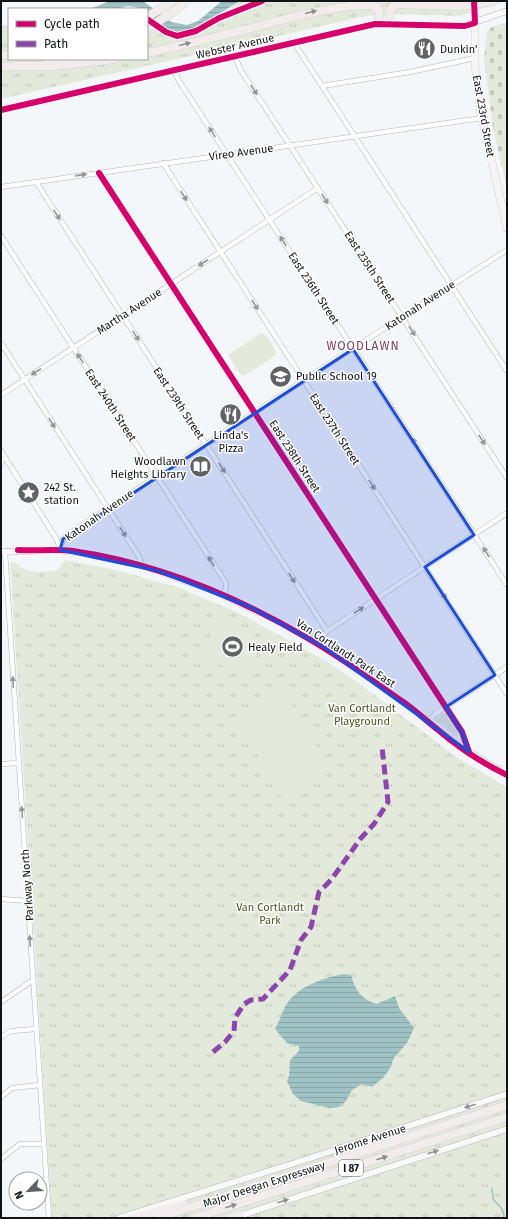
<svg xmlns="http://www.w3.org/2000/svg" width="508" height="1219" font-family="'Fira Sans',sans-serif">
<defs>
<pattern id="cemetery-stones" width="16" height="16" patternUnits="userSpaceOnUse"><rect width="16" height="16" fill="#e4eadb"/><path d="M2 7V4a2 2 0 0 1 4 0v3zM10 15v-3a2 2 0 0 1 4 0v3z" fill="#c3c8bb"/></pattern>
<pattern id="park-tufts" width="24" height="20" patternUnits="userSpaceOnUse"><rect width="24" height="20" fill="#e4eadb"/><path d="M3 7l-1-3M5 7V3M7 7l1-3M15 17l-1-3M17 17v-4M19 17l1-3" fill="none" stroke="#c3c8bb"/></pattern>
<pattern id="water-rules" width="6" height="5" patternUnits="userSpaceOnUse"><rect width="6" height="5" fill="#9fc2c4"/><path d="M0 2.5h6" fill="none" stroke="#88a6a8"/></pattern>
</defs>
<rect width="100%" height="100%" fill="#f4f7fa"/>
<!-- cemetery -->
<path fill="url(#cemetery-stones)" d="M507,22v167l-14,-61 -9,-70 3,-27 5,-4z"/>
<!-- park -->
<path fill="url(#park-tufts)" d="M241,1h265l-46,15 -67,-2 -27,2 -365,83v-73h8v33h138v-43c7,5 14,13 23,16 22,7 53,-20 71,-31z
M65,560l51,10 64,18 61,26 92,51 27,19 98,74 49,29v431h-455l-42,-655h6c11,12 27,9 42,7z
M446,710l15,23 -4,4 -22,-17z"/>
<!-- pitch -->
<path fill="#e4eadb" d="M261,333c6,1 15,15 15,22l-29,19 -3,2 -3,-1 -12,-18v-3z
M216,617l46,23 -10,27 -16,6 -32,-17z
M282,688l48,84 -47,27 -47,-84z"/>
<!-- water -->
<path fill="url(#water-rules)" d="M110,1h33l28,21 16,3 11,-4 24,-20h18l-53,32 -9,1 -14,-6 -17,-15v-4l-19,-3 -12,3h-26z
M343,974l8,1c4,15 11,25 26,29l18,-8 4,12 15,20 -7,15 -13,15 -5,12 -6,8 -11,9 -10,-3 -10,6 -6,11 -7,6 -10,1 -28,-7 -8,-7 -6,-13 2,-5 1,-16 9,-9v-5l-12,-3 -12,-14c4,-7 6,-13 9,-20 10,-22 37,-30 59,-35z"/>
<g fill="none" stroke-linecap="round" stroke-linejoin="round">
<!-- stream -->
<path stroke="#9fc2c4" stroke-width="1.5" d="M492,1188l1,11 9,10 2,7 -1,2"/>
<defs>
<path id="street" d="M295,42l3,7 209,322
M235,56l5,13 267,409
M174,70l5,11 328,504
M322,86l88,-14 65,-14
M163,163l344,531
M99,173l363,559 7,20
M36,182l291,449
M1,187l481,-69
M1,236l225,347v5l-2,7
M1,343l137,212 5,11
M1,395l317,-207
M1,451l55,87 4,10
M1,464l2,-10
M60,550l3,-11 4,-4 282,-184 158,-101
M5,552l44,666
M316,643l11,-12 180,-118
M428,722l7,-8 72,-47
M1,764l18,-1
M1,899l27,2
M1,1002l32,-22
M1,1037l10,-6 25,-2
M1,1097l11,-9 28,-3
M1,1159l19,-15h24"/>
<path id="secondary" d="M1,110l374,-86 88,2 44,-15
M1,552l56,-2 26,3 40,8 35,10 55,20 66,31 55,32 65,45 59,46 49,30
M236,1217l271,-88
M119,1218l176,-55 212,-69"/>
<path id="primary" d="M475,10v55l6,49 26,114"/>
<path id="highway" d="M147,17l26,-16
M390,24c0,-8 -2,-17 7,-20l57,2 16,-1 23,-4
M147,28l22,-13 18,-14
M147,53c34,-7 67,-16 101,-24 24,-7 107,-29 127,-23l4,5v13
M1,55h8
M47,62l15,-3
M16,66h38l61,-7
M1,67l19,-1
M132,1218l52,-14
M157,1218l350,-113
M194,1218l313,-101
M229,1218l11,-3"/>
</defs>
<!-- street casing -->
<use href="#street" stroke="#b2b4b7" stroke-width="5.5"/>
<!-- secondary casing -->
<use href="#secondary" stroke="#b2b4b7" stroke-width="7"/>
<!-- primary casing -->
<use href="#primary" stroke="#d0d1d3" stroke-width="8"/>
<!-- highway casing -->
<use href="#highway" stroke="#d0d1d3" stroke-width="9"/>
<!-- street -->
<use href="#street" stroke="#fdfefe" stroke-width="4.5"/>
<!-- secondary -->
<use href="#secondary" stroke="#faf9f9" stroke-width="6"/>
<!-- primary -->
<use href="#primary" stroke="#f7f4f3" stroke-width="7"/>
<!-- highway -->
<use href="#highway" stroke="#f2edec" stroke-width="8"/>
<defs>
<path id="primary-bridge" d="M474,1l1,9"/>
</defs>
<!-- primary-bridge casing -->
<use href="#primary-bridge" stroke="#d0d1d3" stroke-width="8" stroke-linecap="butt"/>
<!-- primary-bridge -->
<use href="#primary-bridge" stroke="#f7f4f3" stroke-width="7"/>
<!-- quiet -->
<path stroke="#8e44ad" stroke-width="5" stroke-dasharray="10 5" stroke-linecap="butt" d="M213,1052l12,-10 9,-11 1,-13 9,-14 7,-4 12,-1 27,-29 11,-30 10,-13 8,-35 12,-12 30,-42 13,-14 14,-22 -6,-55"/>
<defs>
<path id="cycleway" d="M147,19l19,13 11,4 19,-5 23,-13 43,-17
M1,110l374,-86 90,2 10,-3 -1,-22
M99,173l363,559 7,20
M18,550c18,1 37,-1 55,1 83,12 163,45 236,88 31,18 60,39 90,60 13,8 25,20 38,30 21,18 45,34 70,46"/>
</defs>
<!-- cycleway casing -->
<use href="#cycleway" stroke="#fff" stroke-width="8"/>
<!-- cycleway -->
<use href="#cycleway" stroke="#d6006c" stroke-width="6"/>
</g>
<!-- one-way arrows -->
<defs><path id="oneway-solid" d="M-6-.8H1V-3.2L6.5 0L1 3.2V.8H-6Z"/></defs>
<g fill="#8d8b8c">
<use href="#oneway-solid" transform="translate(311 12) rotate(-14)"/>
<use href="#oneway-solid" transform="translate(185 44) rotate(-14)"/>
<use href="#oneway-solid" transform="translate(382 1158) rotate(-18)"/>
<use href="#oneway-solid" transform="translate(231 1206) rotate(-18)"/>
</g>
<g fill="#939596">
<use href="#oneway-solid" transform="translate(254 90) rotate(57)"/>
<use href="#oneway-solid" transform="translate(212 132) rotate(-123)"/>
<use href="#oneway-solid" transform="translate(81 175) rotate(-8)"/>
<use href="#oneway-solid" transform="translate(184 196) rotate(57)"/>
<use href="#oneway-solid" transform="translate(325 199) rotate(57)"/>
<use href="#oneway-solid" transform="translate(57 215) rotate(57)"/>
<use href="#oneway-solid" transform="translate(283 241) rotate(-123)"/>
<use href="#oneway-solid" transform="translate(203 263) rotate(147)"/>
<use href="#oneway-solid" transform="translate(255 305) rotate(57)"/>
<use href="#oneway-solid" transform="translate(412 331) rotate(57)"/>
<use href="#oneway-solid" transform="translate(136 336) rotate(57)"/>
<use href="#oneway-solid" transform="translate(80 358) rotate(-123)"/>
<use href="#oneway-solid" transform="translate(36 372) rotate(147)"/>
<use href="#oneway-solid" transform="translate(52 423) rotate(57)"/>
<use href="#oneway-solid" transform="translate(482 440) rotate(57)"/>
<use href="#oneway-solid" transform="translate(415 443) rotate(-123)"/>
<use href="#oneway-solid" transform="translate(222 468) rotate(57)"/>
<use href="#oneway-solid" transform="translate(372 485) rotate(57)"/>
<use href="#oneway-solid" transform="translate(123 532) rotate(57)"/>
<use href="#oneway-solid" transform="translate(486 552) rotate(-123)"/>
<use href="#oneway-solid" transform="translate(211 561) rotate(-122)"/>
<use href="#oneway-solid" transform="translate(292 578) rotate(57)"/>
<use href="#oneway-solid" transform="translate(443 594) rotate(57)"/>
<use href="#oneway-solid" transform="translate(359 610) rotate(-33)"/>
<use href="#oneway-solid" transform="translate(13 682) rotate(-94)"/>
<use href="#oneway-solid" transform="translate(22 812) rotate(-94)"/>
<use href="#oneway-solid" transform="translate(30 941) rotate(-94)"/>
</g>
<g fill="#919293">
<use href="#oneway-solid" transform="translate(470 1106) rotate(162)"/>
<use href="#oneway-solid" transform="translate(433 1152) rotate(-18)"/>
<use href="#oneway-solid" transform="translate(283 1201) rotate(-18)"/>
</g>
<!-- marked area -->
<path fill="#1d4ed8" fill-opacity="0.2" stroke="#1d4ed8" stroke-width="3" stroke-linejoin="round" d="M353,349l121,186 -49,32 70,108 -49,32 17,27 6,18 -144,-104 -75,-41 -92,-36 -98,-21 3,-11z"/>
<!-- icons -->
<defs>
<symbol id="restaurant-disc" viewBox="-11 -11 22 22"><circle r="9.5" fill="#606366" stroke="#fff"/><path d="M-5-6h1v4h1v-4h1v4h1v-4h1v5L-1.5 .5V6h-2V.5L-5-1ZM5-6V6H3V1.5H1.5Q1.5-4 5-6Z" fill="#fff"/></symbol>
<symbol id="school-disc" viewBox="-11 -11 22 22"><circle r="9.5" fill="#606366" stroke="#fff"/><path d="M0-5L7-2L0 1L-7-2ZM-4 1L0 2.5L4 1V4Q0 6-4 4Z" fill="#fff"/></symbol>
<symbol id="library-disc" viewBox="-11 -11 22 22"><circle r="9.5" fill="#606366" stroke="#fff"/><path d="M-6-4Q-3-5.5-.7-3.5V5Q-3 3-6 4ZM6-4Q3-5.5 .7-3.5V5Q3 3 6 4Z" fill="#fff"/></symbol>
<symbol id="sight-disc" viewBox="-11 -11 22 22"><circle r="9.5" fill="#606366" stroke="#fff"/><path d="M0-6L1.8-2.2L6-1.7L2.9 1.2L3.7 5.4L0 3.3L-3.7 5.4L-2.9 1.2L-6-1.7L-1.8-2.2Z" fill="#fff"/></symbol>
<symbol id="stadium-disc" viewBox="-11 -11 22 22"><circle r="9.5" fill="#606366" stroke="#fff"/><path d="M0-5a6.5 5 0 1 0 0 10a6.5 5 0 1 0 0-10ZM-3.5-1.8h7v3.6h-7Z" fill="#fff"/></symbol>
</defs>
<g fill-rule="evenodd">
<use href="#restaurant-disc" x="412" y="36" width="25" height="25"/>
<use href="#school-disc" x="268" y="364" width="25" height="25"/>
<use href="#restaurant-disc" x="218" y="402" width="25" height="25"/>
<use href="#library-disc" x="188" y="454" width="25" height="25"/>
<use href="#sight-disc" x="16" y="480" width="25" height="25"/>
<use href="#stadium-disc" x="220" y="634" width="25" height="25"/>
</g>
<g text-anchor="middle" stroke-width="3" stroke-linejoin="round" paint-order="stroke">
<!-- shield labels -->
<rect fill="#fff" stroke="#585a5c" stroke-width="1" x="339" y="1160" width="24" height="16" rx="3"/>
<g font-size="10" font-weight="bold" fill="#111416">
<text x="351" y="1172">I 87</text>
</g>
<!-- street labels -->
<g font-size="11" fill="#111416" stroke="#fff">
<text transform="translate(235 46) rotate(-13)" y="4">Webster Avenue</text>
<text transform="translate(484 116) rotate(80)" y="4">East 233rd Street</text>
<text transform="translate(241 152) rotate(-8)" y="4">Vireo Avenue</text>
<text transform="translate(370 267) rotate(57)" y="4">East 235th Street</text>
<text transform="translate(314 288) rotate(57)" y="4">East 236th Street</text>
<text transform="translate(420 305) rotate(-33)" y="4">Katonah Avenue</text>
<text transform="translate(129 311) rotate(-33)" y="4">Martha Avenue</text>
<text transform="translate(179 403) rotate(57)" y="4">East 239th Street</text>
<text transform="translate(111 405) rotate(57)" y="4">East 240th Street</text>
<text transform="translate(335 429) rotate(57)" y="4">East 237th Street</text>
<text transform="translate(295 456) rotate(57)" y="4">East 238th Street</text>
<text transform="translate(99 515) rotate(-35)" y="4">Katonah Avenue</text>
<text transform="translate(346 653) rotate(33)" y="4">Van Cortlandt Park East</text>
<text transform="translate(27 885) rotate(-94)" y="4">Parkway North</text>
<text transform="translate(370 1139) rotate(-18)" y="4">Jerome Avenue</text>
<text transform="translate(264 1184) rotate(-18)" y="4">Major Deegan Expressway</text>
</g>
<!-- poi labels -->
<g font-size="11" fill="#111416" stroke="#fff" text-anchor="start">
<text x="440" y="53">Dunkin'</text>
<text x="296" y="380">Public School 19</text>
<text x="231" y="439" text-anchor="middle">Linda's<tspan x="231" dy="13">Pizza</tspan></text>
<text x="186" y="465" text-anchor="end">Woodlawn<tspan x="186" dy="13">Heights Library</tspan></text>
<text x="44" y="491">242 St.<tspan x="44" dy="13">station</tspan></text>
<text x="248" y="651">Healy Field</text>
</g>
<!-- park labels -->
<g font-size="11" fill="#4d5a20" stroke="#fff">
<text x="362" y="712">Van Cortlandt<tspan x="362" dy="13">Playground</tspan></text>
<text x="270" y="911">Van Cortlandt<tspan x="270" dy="13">Park</tspan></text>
</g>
<!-- neighbourhood labels -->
<g font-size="12" letter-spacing="1" fill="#813d5a" stroke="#fff">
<text x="363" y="350">WOODLAWN</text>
</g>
</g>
<!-- border -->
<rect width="508" height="1219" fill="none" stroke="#111416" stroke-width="4"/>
<!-- legend -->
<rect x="8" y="8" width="140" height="52" fill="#ffffff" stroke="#a0a1a2"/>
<rect x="16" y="21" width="20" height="6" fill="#d6006c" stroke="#a0a1a2"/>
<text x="44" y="28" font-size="12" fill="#111416">Cycle path</text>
<rect x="16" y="41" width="20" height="6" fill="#8e44ad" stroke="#a0a1a2"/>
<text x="44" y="48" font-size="12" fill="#111416">Path</text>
<!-- north arrow -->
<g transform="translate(28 1191) rotate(245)"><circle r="19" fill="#ffffff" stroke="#a0a1a2"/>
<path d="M0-3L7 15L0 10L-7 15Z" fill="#606366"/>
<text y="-6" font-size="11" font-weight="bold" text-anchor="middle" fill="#111416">N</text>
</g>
</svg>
